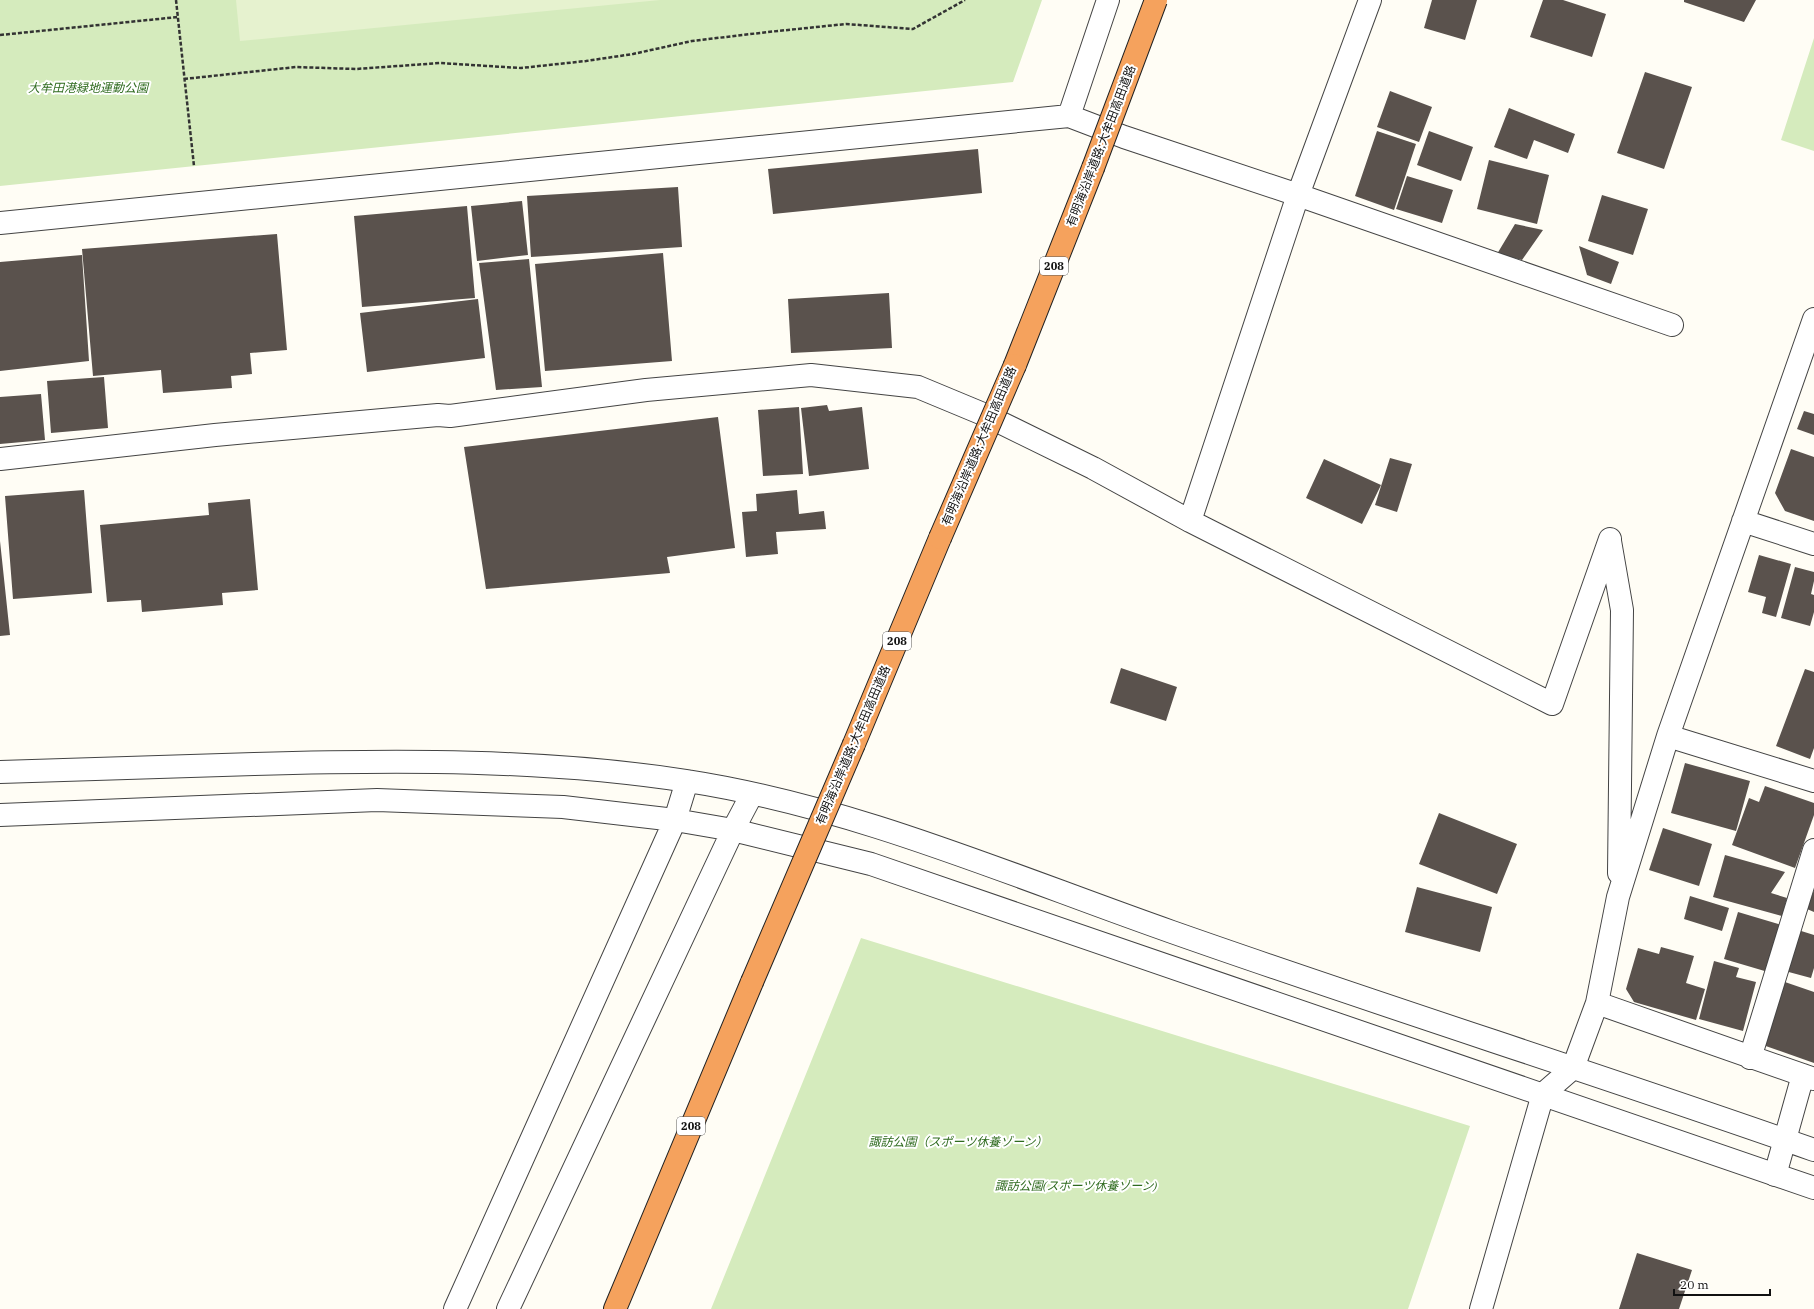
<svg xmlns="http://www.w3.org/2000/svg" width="1814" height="1309" font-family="'IBM Plex Serif','Noto Sans JP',serif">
<rect width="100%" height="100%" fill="#fffdf5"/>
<!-- green -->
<path fill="#d5ebbd" d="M0,0h1042l-29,82 -1013,104z
M1814,38v113l-33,-11z
M861,938l609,188 -62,183h-697z"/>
<!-- pitch -->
<path fill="#e6f2cf" d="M236,0h424l-420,41z"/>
<!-- building -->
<path fill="#5a524d" d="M1432,0h45l-12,40 -41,-12z
M1543,0h20l43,14 -14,43 -62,-20z
M1684,0h72l-12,22 -60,-20z
M1645,72l47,15 -28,82 -47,-16z
M1390,91l42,16 -13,35 -42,-15z
M1509,108l66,26 -7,19 -34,-13 -7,19 -33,-12z
M1377,131l39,13 -22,66 -39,-14z
M1429,131l44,16 -12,34 -44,-16z
M978,149l4,44 -209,21 -5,-45z
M1489,160l60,15 -12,49 -60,-15z
M1407,176l46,14 -11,33 -46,-14z
M678,187l4,60 -151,10 -4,-61z
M1602,195l46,14 -15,46 -45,-14z
M522,201l6,54 -51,6 -6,-55z
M467,206l8,92 -113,9 -8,-91z
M1515,224l28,6 -21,30 -25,-6z
M277,234l10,116 -37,3 2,21 -21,2 1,12 -69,5 -2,-23 -68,6 -11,-127z
M1579,246l40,16 -8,22 -24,-9z
M663,253l9,108 -127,10 -10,-107z
M82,255l7,106 -89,10v-109z
M529,259l13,128 -46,3 -17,-127z
M889,293l3,55 -101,5 -3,-54z
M478,299l7,59 -118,14 -7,-59z
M104,377l4,51 -57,5 -4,-52z
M41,394l4,46 -45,4v-47z
M827,405l2,6 33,-4 7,62 -60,7 -8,-68z
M799,407l4,67 -40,2 -5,-66z
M1804,411l10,3v21l-17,-6z
M718,417l17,131 -68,9 3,16 -184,16 -22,-142z
M1791,449l23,8v64l-29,-10 -10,-18z
M1390,458l22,6 -15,48 -22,-7z
M1324,459l57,26 -19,39 -56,-26z
M84,490l8,103 -79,6 -8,-103z
M797,490l2,24 25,-3 2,18 -50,3 2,22 -32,3 -4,-45 15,-1 -1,-17z
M250,499l8,91 -36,3 1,12 -81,7 -1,-12 -34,2 -7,-77 109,-10 -1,-12z
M0,541l10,94 -10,1z
M1759,555l32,9 -15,53 -14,-4 4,-16 -18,-5z
M1795,567l19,5v9l-3,13 3,1v17l-4,14 -29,-8z
M1121,668l56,19 -11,34 -56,-18z
M1805,669l9,3v76l-4,11 -34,-13z
M1685,763l65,18 -14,50 -65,-18z
M1765,786l49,17v12l-19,53 -63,-23 17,-47 10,4z
M1439,813l78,31 -20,50 -78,-30z
M1663,828l49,16 -13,42 -50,-16z
M1725,855l60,17 -14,21 16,5 -5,18 -69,-19z
M1417,887l75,20 -12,45 -75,-20z
M1814,890v22l-7,-3z
M1690,896l39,12 -7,23 -38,-12z
M1738,912l44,13 -14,47 -44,-13z
M1798,930l16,5v33l-3,10 -26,-7z
M1661,947l33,9 -8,27 19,6 -9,31 -62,-18 -8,-13 12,-41 21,6z
M1714,961l25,7 -3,9 20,5 -13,49 -44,-12z
M1782,981l32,11v71l-54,-19z
M1637,1253l55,17 -13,39h-60z"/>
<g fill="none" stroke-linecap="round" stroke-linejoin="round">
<defs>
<path id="minor" d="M1069,116l39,-116
M0,223l1069,-107 55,21 174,58 374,130
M0,459l215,-24 223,-20 12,1 196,-26 165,-15 107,12 65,27 110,54 97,53 362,183 58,-165
M1190,521l108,-326 72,-195
M1743,521l71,23
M1610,541l12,69 -3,263
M1668,736l146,45
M1597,1003l217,76
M1750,1058l64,-208
M1775,1175l28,-100
M1481,1309l62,-215 30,-26 24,-65 21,-106 50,-161 146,-417"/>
<path id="tertiary" d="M0,772c85,-3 170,-5 254,-8 145,-4 290,-5 433,17 168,26 325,95 485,151 213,75 429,143 642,218
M0,815l377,-15 186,7 112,13 58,10 138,34 943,324
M455,1309l220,-489 12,-39
M508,1309l225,-479 19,-36"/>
<path id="motorway" d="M1015,365l78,-197
M854,744l86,-206
M615,1309l137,-327"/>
</defs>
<!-- minor casing -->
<use href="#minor" stroke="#444" stroke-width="24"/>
<!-- tertiary casing -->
<use href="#tertiary" stroke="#444" stroke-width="24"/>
<!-- motorway casing -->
<use href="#motorway" stroke="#222" stroke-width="24"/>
<!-- path -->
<path stroke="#333" stroke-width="2.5" stroke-dasharray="4 2" stroke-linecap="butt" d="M176,0l18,166
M0,35l178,-18
M184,79l112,-12 60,2 84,-6 81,5 65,-7 47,-7 59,-13 76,-9 78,-8 67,5 52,-29"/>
<!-- minor -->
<use href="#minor" stroke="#fff" stroke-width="22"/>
<!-- tertiary -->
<use href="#tertiary" stroke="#fff" stroke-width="22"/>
<!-- motorway -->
<use href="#motorway" stroke="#f5a25d" stroke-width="22"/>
<defs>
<path id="motorway-bridge" d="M1093,168l63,-168
M940,538l75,-173
M752,982l102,-238"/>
</defs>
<!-- motorway-bridge casing -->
<use href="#motorway-bridge" stroke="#222" stroke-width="24" stroke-linecap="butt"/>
<!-- motorway-bridge -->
<use href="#motorway-bridge" stroke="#f5a25d" stroke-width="22"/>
</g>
<g text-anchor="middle" stroke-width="4" stroke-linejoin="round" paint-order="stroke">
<!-- shield labels -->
<g fill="#fff" stroke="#585858" stroke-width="1">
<rect x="1040" y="257" width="28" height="18" rx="3"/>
<rect x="883" y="632" width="28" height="18" rx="3"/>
<rect x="677" y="1117" width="28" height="18" rx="3"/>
</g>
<g font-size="11" font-weight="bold" fill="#111">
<text x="1054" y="270">208</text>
<text x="897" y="645">208</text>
<text x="691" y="1130">208</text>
</g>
<!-- park labels -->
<g font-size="12" font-style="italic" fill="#2f6b1f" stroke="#fff">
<text x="88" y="92">大牟田港緑地運動公園</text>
<text x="958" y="1146">諏訪公園（スポーツ休養ゾーン）</text>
<text x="1076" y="1190">諏訪公園(スポーツ休養ゾーン)</text>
</g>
<!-- street labels -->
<g font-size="12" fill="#111" stroke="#fff">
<text transform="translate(1101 146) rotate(-69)" y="4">有明海沿岸道路;大牟田高田道路</text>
<text transform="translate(979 446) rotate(-67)" y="4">有明海沿岸道路;大牟田高田道路</text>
<text transform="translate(853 745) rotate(-67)" y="4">有明海沿岸道路;大牟田高田道路</text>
</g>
</g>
<!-- scale -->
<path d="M1674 1289v6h96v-6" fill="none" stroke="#111111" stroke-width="2"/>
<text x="1680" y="1289" font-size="12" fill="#111111" stroke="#ffffff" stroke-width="3" paint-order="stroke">20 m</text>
</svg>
